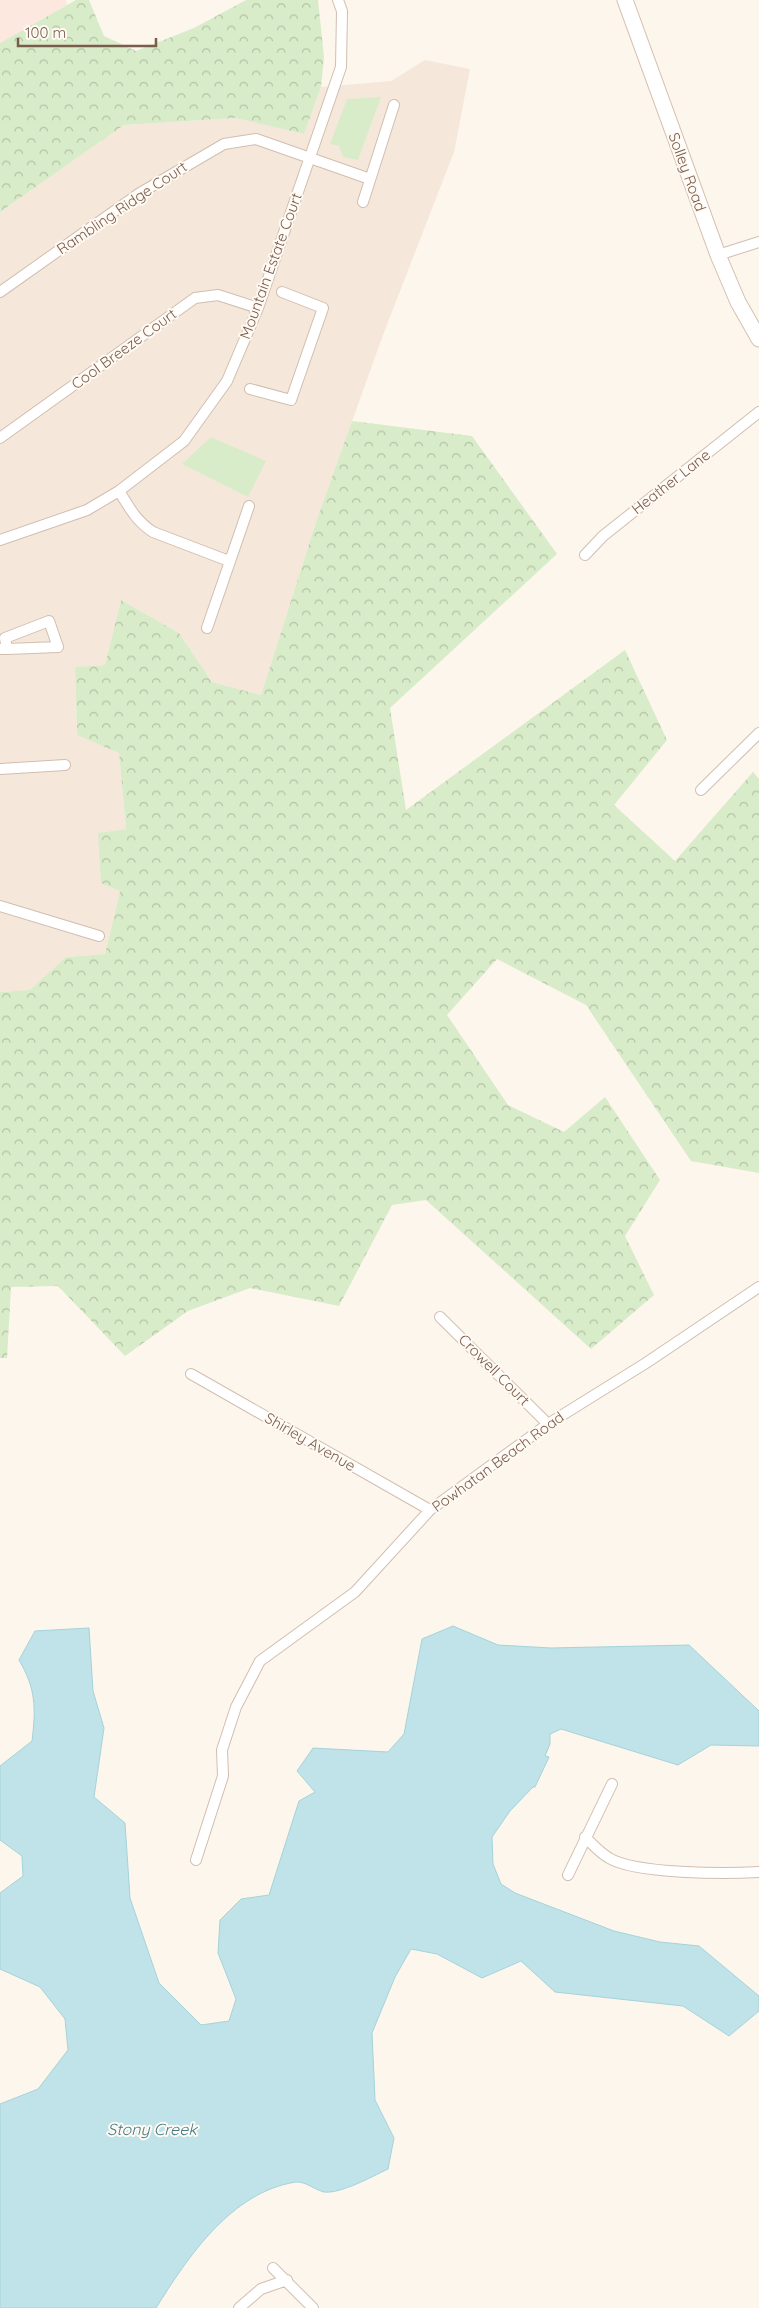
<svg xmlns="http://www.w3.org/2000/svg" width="759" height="2308" font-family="Quicksand,sans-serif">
<defs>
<pattern id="forest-crowns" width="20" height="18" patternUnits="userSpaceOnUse" patternTransform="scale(1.25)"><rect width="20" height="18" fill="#d8ecc9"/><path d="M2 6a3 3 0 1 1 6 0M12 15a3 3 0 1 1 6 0" fill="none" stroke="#b4c2a5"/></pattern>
</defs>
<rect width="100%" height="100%" fill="#fdf6ec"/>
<!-- residential -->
<path fill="#f5e8da" d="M425,60l45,9 -16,83 -71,183 -67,187 -55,173 -49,-13 -33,-49 -58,-33 -16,65 -30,2 2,68 42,17 7,77 -27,4 21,58 -15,63 -39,3 -36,34 -30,1v-780l124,-87 111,-7 69,16 17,-47 70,-6z"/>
<!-- commercial -->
<path fill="#fde8e0" d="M0,0h66l1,5 -67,38z"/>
<!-- forest -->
<path fill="url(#forest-crowns)" d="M76,0h13l15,36 32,15 58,-23 52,-28h72l6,57 -3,30 -17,47 -69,-16 -111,7 -124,87v-169z
M352,421l120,15 85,118 -167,154 16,102 219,-160 42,90 -53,65 61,56 78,-89 6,7v394l-68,-12 -105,-156 -89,-46 -50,56 61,90 56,27 41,-35 55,83 -35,56 29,59 -63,54 -165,-149 -34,5 -53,101 -89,-18 -62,23 -63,45 -67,-70 -47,1 -4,71h-7v-366l30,-2 36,-33 39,-3 15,-63 -19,-8 -3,-50 28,-4 -7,-76 -42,-18 -2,-68 30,-2 16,-65 58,33 33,49 49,13 55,-173z"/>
<!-- park -->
<path fill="#d8ecc9" d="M381,97l-23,63 -15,-3 -4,-11 -9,-2 17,-45z
M211,437l55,24 -18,36 -66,-33z"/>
<!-- water -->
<path fill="#bfe3e8" stroke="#a5d3da" d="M453,1626l45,19 53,3 138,-3 70,66v35l-48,-1 -33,20 -117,-36 -11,5v10l-5,12 4,1 -14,30h-2l-23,24 -18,26 1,27 8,20 14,9 99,38 46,11 39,4 60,50v15l-30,25 -46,-30 -128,-14 -34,-31 -39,17 -45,-24 -26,-5 -16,28 -23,56 3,67 19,38 -6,31c-15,7 -47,25 -64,23 -9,-2 -19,-11 -28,-10 -65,10 -108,75 -140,126h-156v-204l38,-15 30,-39 -3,-31 -25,-32 -40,-18v-76l23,-17 -1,-20 -22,-16v-74l32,-25c4,-33 4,-52 -13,-81l16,-29 54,-3 4,63 11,37 -10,69 31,26 5,75 29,85 42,42 28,-4 7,-22 -18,-46 2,-33 21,-21 28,-4 30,-94 16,-9 -18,-21 16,-23 75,4 16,-18 18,-95z"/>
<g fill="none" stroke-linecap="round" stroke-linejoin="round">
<defs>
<path id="minor" d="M363,202l31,-97
M718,255l41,-13
M0,292l140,-99 84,-49 32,-5 114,40
M250,389l41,11 32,-92 -41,-16
M0,438l195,-140 23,-3 40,13
M119,491c10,16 17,30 34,41l76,29
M0,540l87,-30 32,-19 65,-50 43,-60 31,-73 83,-241 1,-56 -4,-11
M585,555l18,-19 156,-124
M207,628l42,-122
M0,649h7l51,-2 -9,-26 -44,17 2,11
M0,769l65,-4
M701,790l58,-57
M0,906l99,30
M440,1317l108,107
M191,1374l239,136
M585,1837c7,7 15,16 24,21 26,16 117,16 150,14
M196,1860l27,-84 -1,-26 14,-43 24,-46 95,-69 75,-82 118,-86 98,-61 113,-76
M568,1875l44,-91
M273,2268l40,40
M239,2308l22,-19 26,-9"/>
<path id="secondary" d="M625,0l93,255 20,47 21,37"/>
</defs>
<!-- minor casing -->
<use href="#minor" stroke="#d1beb0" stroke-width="12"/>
<!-- secondary casing -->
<use href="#secondary" stroke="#d6c0b0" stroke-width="17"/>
<!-- minor -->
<use href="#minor" stroke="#fff" stroke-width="10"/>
<!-- secondary -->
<use href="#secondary" stroke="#fff" stroke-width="15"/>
</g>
<g text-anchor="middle" stroke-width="4" stroke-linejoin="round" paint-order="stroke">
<!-- street labels -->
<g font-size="15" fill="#7a5c4d" stroke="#fffaf3">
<text transform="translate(687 172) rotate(70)" y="5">Solley Road</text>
<text transform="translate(122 208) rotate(-34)" y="5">Rambling Ridge Court</text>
<text transform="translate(271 266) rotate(-70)" y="5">Mountain Estate Court</text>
<text transform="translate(124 349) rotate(-36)" y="5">Cool Breeze Court</text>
<text transform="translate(671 482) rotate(-38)" y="5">Heather Lane</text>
<text transform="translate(494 1370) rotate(45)" y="5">Crowell Court</text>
<text transform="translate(310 1442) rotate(30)" y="5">Shirley Avenue</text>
<text transform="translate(498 1462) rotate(-36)" y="5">Powhatan Beach Road</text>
</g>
<!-- water labels -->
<g font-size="16" font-style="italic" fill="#437c86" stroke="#fffaf3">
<text x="152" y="2135">Stony Creek</text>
</g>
</g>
<!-- scale -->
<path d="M18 38v8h138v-8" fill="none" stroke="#7a5c4d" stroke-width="2.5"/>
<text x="25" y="38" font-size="15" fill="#7a5c4d" stroke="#fffaf3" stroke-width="4" paint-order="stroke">100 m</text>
</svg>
